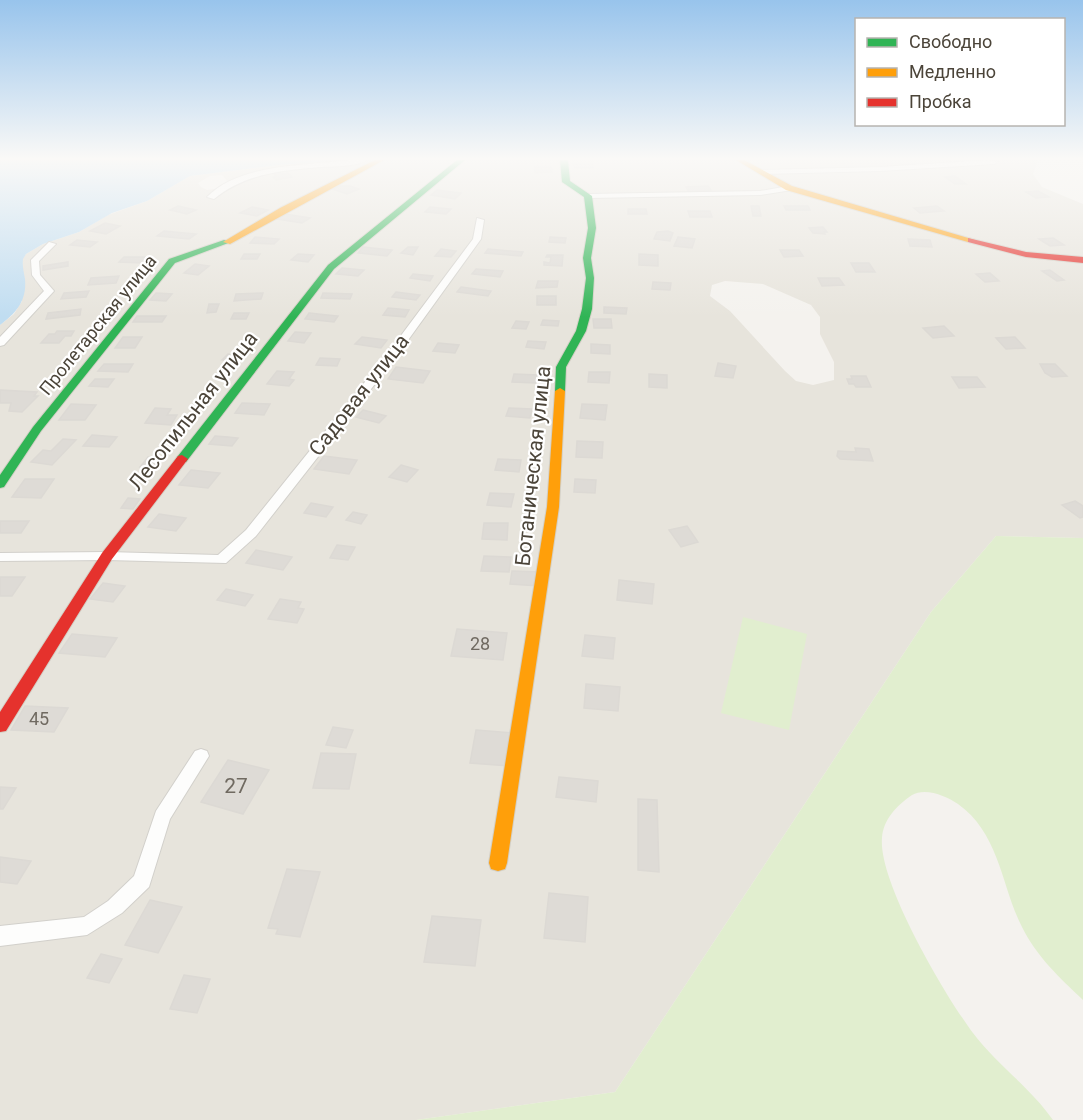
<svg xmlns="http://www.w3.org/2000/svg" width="1083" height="1120" font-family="Roboto,sans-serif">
<rect width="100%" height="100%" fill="#f4f2ee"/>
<!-- residential -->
<path fill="#e7e4dc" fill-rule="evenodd" d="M343,160h695l-5,14 9,13 41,17v334l-87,-2 -65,76 -316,480 -199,28h-416v-795l14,-11 8,-13v-42l4,-5 17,-10 36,-12 29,-17 39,-14 43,-25 89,-11zM222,175l8,9 -9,4 -14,2 -6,-3 -3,-4 12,-7zM725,281l38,3 48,21 9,12v17l14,28v18l-21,5 -17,-4 -11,-10 -55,-60 -20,-15 2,-11z"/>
<!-- green -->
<path fill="#e1eecf" d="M996,536l87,2v462c-23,-22 -47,-44 -61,-73 -21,-41 -22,-93 -64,-123 -11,-8 -33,-17 -46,-9 -15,10 -29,25 -30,43 -4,44 64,159 91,195 24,32 57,54 80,87h-637l199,-28 316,-480z
M743,617l64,17 -18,96 -68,-17z"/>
<!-- water -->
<path fill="#c0ddf1" d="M0,160h343l-64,5 -89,11 -43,25 -35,12 -33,19 -36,12 -17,10 -3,5c-1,7 1,13 2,20 2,22 -9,34 -25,46z"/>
<!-- building -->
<path fill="#dedbd6" stroke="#dcd9d4" stroke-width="1.5" d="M592,162l1,6h-18l-2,-5z
M537,166h14l1,6 -17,1v-6z
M277,170l5,4 6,-1 4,4 -16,3 -3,-3 3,-1 -5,-5z
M955,176l11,8h-11l-10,-7z
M340,186h10l9,3 -12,5 -15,-5z
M708,186l3,4 -22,2 -3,-5z
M437,190l24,3 -6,6 -24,-4z
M1038,191l11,6 -13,1 -10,-6z
M178,206l18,4 -9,4 -17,-4z
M751,206h8l2,10h-8z
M784,206h24l2,4h-24z
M937,206l7,5 -24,2 -6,-5z
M252,207l16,3 -11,6 -17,-3z
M430,207l21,2 -5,5 -21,-2z
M628,209h18l1,5h-19z
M688,211h22l2,6h-22z
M285,214l25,4 -8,5 -25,-4z
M105,223l15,3 -14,8 -16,-3z
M823,227l4,5h-3l1,2 -12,-1 -4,-5z
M164,231l32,3 -7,5 -32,-3z
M668,231l5,2 -3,8 -16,-2 3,-7z
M255,237l24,2 -5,5 -24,-1z
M550,237l16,1 -1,5 -16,-1z
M678,237l17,2 -3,9 -18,-2z
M1053,238l11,7 -14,1 -11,-7z
M908,239l22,1 2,7 -22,-1z
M77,240l20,2 -7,5 -20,-2z
M363,247l29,3 -5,6 -29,-3z
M408,247h10l-5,8 -12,-2z
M441,249l15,2 -5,6 -16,-1z
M488,249l35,3 -2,4 -36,-3z
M780,250h19l4,6 -19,1z
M244,254h16l-3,5h-16z
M298,254l16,1 -6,7 -17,-2z
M639,254l19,1v11l-19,-1z
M547,255h16l-1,11 -18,-1v-3l6,1 1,-6h-5z
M124,257h23l-4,6 -24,-1z
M68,262v4l-25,4v-4z
M851,263h18l6,9h-19z
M195,264l14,2 -11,9 -14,-2z
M342,268l22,2 -6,6 -22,-2z
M476,269l27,2 -3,6 -28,-3z
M1050,270l14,10 -7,1 -15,-10z
M990,273l9,8 -14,1 -9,-8z
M413,274l20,2 -3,5 -20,-3z
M119,276l-3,7 -28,2 3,-7z
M818,278h21l5,7 -22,1z
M538,281h20l-1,6 -21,1z
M653,282l18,1 -1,7 -18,-1z
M461,287l30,4 -3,5 -31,-4z
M89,291l-3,6 -25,2 3,-6z
M396,292l24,3 -4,5 -24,-3z
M156,293l16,1 -6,7 -16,-1z
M263,293l-2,6 -27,2 2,-7z
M323,293l29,1 -2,5 -29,-1z
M537,296h19v9h-19z
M209,304h10l-3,8 -9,1z
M604,307l23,1 -1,6 -22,-1z
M388,308l21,2 -4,7 -22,-2z
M81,309l-1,6 -34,4 2,-6z
M234,313h15l-3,6h-15z
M309,313l29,3 -4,6 -29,-3z
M137,316h29l-4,6h-29z
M593,319h18l1,9h-18z
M543,320l16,1 -1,5 -17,-1z
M516,321l13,1 -3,7 -14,-1z
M944,326l10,10 -21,2 -10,-10z
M57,331h17l-3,5h-6l-6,7h-18l8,-9h6z
M295,332l16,1 -7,10 -16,-2z
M123,337h19l-7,11h-20z
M362,337l25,3 -6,8 -26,-4z
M1015,337l10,11 -19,1 -10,-11z
M528,341l18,1 -2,7 -18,-2z
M438,343l21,2 -4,8 -22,-2z
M591,344l19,1v9l-19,-1z
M228,354l18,2 -6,6 -18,-2z
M320,358l20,1 -3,7 -21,-1z
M718,363l18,3 -3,12 -18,-2z
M104,364h29l-5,8 -30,-1z
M1040,364h15l12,12 -15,1 -7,-4z
M396,367l34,4 -7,12 -35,-4z
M277,371l17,1 -5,7 5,1 -5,6 -22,-2z
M589,372h21l-1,11 -21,-1z
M514,374l24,1 -2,8 -24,-1z
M649,374l18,1v13l-18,-1z
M851,376h15l5,11h-15l-2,-3h-5l-2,-5h5z
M952,377h25l8,10 -26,1z
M95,379h19l-6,8 -19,-1z
M0,390l37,2 -3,4h4l-16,16 -13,-1 2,-8h-11z
M242,403l28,1 -6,11 -29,-2z
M71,404l25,1 -11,15h-26z
M582,404l25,1 -2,15 -25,-2z
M155,408l16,1 -4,6h10l-6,10 -26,-2z
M509,408l23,1 -2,9 -24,-2z
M363,410l12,3 11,3 -7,7 -23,-6z
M92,435l25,2 -8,10 -26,-1z
M215,436l13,1 10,1 -6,8 -23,-2z
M63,439l13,1 -24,25 -21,-3 12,-12 8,1z
M577,441l26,1 -1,16 -26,-1z
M855,448l14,1 4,12 -33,-2 -3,-3 1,-5 18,1z
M324,456l33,4 -8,14 -35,-5z
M148,457l15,2 -9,10 -14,-2z
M498,459l23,1 -2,12 -24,-2z
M401,465l17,5 -11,12 -18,-5z
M191,470l29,3 -12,15 -29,-3z
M25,479h29l-13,19 -29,-1z
M575,479l21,1 -1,13 -21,-1z
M490,493l24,1 -3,13 -24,-2z
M128,498l12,1 -7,10 -12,-1z
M1075,501l8,5v11l-3,1 -18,-13z
M311,503l22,4 -7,10 -22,-4z
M353,512l14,3 -6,9 -15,-4z
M159,514l27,4 -10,13 -28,-4z
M0,521h29l-8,12h-21z
M484,523h24l-1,17 -25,-1z
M687,526l11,16 -17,5 -12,-17z
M337,545l18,2 -7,13 -18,-2z
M256,550l36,7 -9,13 -37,-7z
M484,556l27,1 -2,15 -28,-1z
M512,571l29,1 -2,14 -29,-2z
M0,577h25l-13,19h-12z
M619,580l35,4 -2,20 -35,-4z
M103,583l22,3 -12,16 -23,-3z
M226,589l27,6 -8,11 -28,-6z
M280,599l21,3 -3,6 6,1 -7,14 -29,-4z
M457,629l50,4 -4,27 -52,-4z
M72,634l45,4 -12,19 -46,-4z
M585,635l30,3 -2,21 -31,-3z
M586,684l34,3 -2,24 -34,-3z
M25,706l43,2 -14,24 -43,-2z
M333,727l20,3 -7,18 -20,-3z
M476,730l38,3 -5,33 -39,-3z
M321,753l35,1 -7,35 -36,-1z
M228,760l41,10 -26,44 -42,-12z
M559,777l39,4 -2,21 -40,-5z
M0,787l16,1 -13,21h-3z
M638,799l19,1 2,72 -21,-2z
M0,857l31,4 -14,23 -17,-2z
M287,869l33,3 -20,65 -24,-3 2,-5 -10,-1z
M549,893l39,4 -3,45 -41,-4z
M150,900l32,7 -24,46 -33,-8z
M432,916l49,4 -6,46 -51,-4z
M101,954l21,5 -13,24 -22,-5z
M184,975l26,4 -13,34 -27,-4z"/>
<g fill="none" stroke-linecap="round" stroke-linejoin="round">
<defs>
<path id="street" d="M350,160h17c-12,7 -32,6 -46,7 -38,3 -77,7 -107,32l-7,-2c33,-34 99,-31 143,-37z
M989,160l9,2 -4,2 -114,7 -119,3 -4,-2 4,-2 119,-3z
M789,186h3v4l-32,5 -172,3 -4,-2 4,-2 172,-3z
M477,218l7,2 -3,19 -88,122 -137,175 -30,27 -119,-3 -107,1v-8l107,-1 111,3 28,-25 139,-173 88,-118z
M49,242l7,2 -17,17 1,14 14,16 -50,54 -4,1v-9l44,-46 -12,-16 -1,-15z
M201,749l6,2 2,5 -39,63 -21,68 -27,26 -35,22 -87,11v-20l84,-9 24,-16 26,-25 22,-65 39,-60z"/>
<path id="fast" d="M457,160h8l-131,109 -148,193h-8l-2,-3 2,-3 150,-191z
M560,160h8l2,21 22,15 4,32 -5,30 3,20 -2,31 -6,22 -20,36 -1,24 -5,3 -5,-3 1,-24 20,-36 6,-22 4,-31 -3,-20 5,-30 -4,-31 -22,-15z
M224,240l7,2 -56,21 -134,168 -37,56 -4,1v-13l33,-48 136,-168z"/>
<path id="slow" d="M375,160h9l-154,84 -7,-2 57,-34z
M736,160h8l48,26 183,54 -7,2 -182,-52z
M560,388l5,3 -6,116 -52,356 -2,6 -7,2 -7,-2 -2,-6 58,-356 8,-116z"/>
<path id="jam" d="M968,238l58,14 57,5v6l-57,-6 -58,-15z
M182,455l6,4 -76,100 -106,172 -6,1v-20l102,-159 76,-97z"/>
</defs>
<!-- street casing -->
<use href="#street" stroke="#d2d0cb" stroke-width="2"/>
<!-- fast casing -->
<use href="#fast" stroke="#d3cfc5" stroke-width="2"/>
<!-- slow casing -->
<use href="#slow" stroke="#d3cfc5" stroke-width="2"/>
<!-- jam casing -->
<use href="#jam" stroke="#d3cfc5" stroke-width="2"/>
<!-- street -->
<use href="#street" fill="#fdfdfc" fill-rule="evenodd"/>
<!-- fast -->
<use href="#fast" fill="#30b455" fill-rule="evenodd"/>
<!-- slow -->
<use href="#slow" fill="#ff9f0a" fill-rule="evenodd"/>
<!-- jam -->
<use href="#jam" fill="#e5322d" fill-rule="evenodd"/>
</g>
<!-- sky -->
<linearGradient id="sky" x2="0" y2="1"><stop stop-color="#98c4ec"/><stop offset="0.5" stop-color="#faf9f7"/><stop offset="1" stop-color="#faf9f7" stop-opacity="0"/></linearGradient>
<rect width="1083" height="317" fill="url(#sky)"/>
<g text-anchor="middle" stroke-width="4.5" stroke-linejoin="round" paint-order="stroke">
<!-- far-street labels -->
<g font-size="18" fill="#4b4439" stroke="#fff">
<text transform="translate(98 325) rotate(-51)" y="6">Пролетарская улица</text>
</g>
<!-- number labels -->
<g font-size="18" fill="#706a61">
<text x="480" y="650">28</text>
<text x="39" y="725">45</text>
</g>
<!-- street labels -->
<g font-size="21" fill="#4b4439" stroke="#fff">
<text transform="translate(359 395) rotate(-52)" y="7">Садовая улица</text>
<text transform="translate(193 411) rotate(-52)" y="7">Лесопильная улица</text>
<text transform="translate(533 466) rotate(-84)" y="7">Ботаническая улица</text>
</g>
<!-- near-number labels -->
<g font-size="21" fill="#706a61">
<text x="236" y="793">27</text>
</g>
</g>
<!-- legend -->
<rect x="855" y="18" width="210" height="108" fill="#ffffff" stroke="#b7b4b0" stroke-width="1.5"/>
<rect x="867" y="38" width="30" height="9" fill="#30b455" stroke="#b7b4b0" stroke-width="1.5"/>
<text x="909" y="48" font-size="18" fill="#4b4439">Свободно</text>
<rect x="867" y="68" width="30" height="9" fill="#ff9f0a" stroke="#b7b4b0" stroke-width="1.5"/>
<text x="909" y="78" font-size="18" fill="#4b4439">Медленно</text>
<rect x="867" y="98" width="30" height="9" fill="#e5322d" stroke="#b7b4b0" stroke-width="1.5"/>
<text x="909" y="108" font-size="18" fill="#4b4439">Пробка</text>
</svg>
